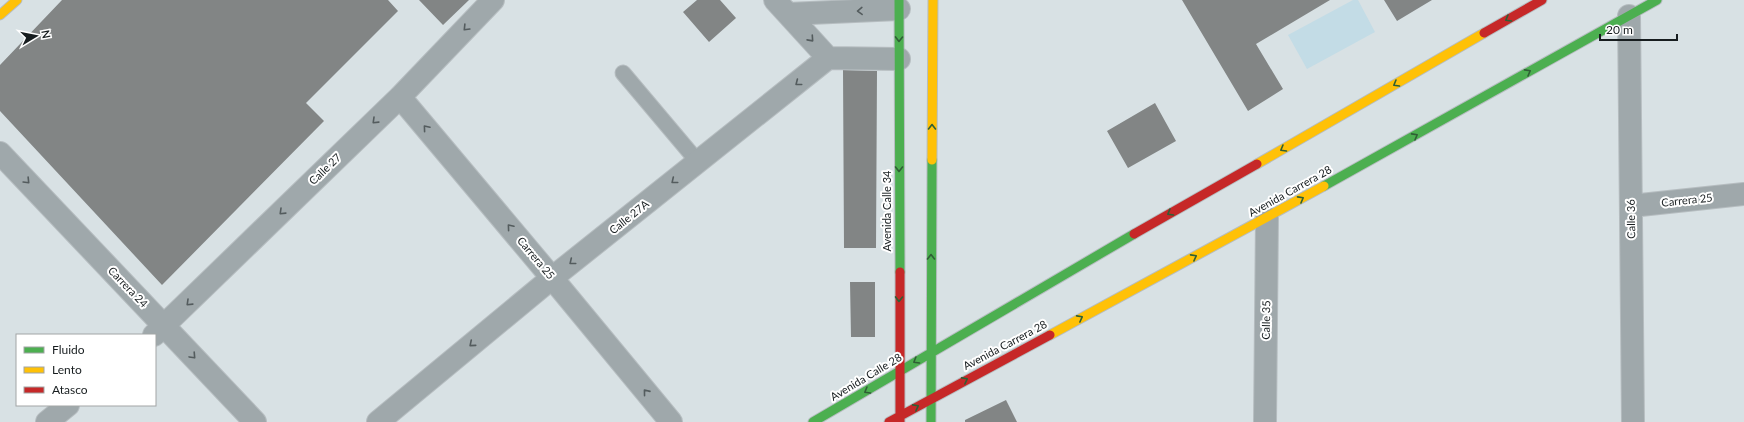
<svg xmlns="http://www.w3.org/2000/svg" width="1744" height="422" font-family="Lato,sans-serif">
<rect width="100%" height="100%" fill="#d8e1e4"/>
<!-- green -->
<path fill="#c3dce6" d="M1353,0h5l17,32 -68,37 -19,-34z"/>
<!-- building -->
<path fill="#828585" d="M62,0h326l10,11 -92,92 18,18 -162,164 -162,-174v-46z
M419,0h50l-26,25z
M697,0h23l16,18 -27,24 -26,-30z
M1182,0h148l-74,44 27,45 -35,22z
M1384,0h48l-35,21z
M843,70l34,1 -1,177h-32z
M1155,103l21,38 -48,27 -21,-37z
M850,282h25v55h-24z
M1006,400l11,22h-52v-2z"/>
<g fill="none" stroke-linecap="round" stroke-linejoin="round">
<defs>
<path id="lane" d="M623,73l75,89"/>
<path id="street" d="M775,0l53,58
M788,14l111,-5
M1629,16l4,406
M400,97l152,181 119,144
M0,153l255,269
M1631,206l113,-12
M154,335l246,-238 93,-97
M47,422l21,-17
M378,422l174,-144 276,-220 71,1
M1265,422l2,-204"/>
<path id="fast" d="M899,0l1,272
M1324,186l333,-186
M813,422l321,-188
M931,422l1,-262"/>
<path id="slow" d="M0,15l17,-15
M932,160l1,-160
M1257,164l227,-131
M1050,335l274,-149"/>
<path id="jam" d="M1484,33l58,-33
M1134,234l123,-70
M900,272v150
M889,422l161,-87"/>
</defs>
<!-- lane casing -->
<use href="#lane" stroke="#b6bdc0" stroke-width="17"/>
<!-- street casing -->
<use href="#street" stroke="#b6bdc0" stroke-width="24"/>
<!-- fast casing -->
<use href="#fast" stroke="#b6bdc0" stroke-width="11"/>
<!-- slow casing -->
<use href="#slow" stroke="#b6bdc0" stroke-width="11"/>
<!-- jam casing -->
<use href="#jam" stroke="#b6bdc0" stroke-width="11"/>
<!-- lane -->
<use href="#lane" stroke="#9fa8ab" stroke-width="15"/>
<!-- street -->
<use href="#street" stroke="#9fa8ab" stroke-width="22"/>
<!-- fast -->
<use href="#fast" stroke="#4caf50" stroke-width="9"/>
<!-- slow -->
<use href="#slow" stroke="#ffc107" stroke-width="9"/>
<!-- jam -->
<use href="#jam" stroke="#c62828" stroke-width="9"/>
</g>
<!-- one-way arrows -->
<defs><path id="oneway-chevron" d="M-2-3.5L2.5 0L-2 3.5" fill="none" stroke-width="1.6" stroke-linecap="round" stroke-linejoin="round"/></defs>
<g stroke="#545c5e">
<use href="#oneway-chevron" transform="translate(860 11) rotate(178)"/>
<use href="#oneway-chevron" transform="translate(466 28) rotate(134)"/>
<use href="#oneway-chevron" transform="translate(811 39) rotate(48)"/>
<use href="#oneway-chevron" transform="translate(798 83) rotate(142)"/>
<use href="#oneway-chevron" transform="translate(375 121) rotate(136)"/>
<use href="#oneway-chevron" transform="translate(426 128) rotate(-130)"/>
<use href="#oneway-chevron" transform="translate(27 181) rotate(46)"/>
<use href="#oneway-chevron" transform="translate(674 181) rotate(141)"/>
<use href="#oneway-chevron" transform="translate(282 212) rotate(136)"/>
<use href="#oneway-chevron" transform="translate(510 227) rotate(-130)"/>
<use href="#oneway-chevron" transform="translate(572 262) rotate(141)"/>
<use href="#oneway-chevron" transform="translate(189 303) rotate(136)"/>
<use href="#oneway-chevron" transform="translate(472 344) rotate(140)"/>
<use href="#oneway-chevron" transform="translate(193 356) rotate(47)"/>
<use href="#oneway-chevron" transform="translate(646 392) rotate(-129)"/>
</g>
<g stroke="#2f5f35">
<use href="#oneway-chevron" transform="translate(1508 19) rotate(150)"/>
<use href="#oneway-chevron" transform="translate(899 39) rotate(91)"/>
<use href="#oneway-chevron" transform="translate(1528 72) rotate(-29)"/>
<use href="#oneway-chevron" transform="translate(1396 84) rotate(150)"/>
<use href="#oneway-chevron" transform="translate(932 127) rotate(-90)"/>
<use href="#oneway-chevron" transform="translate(1415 136) rotate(-29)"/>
<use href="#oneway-chevron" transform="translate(1283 149) rotate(150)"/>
<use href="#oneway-chevron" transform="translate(899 169) rotate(90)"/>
<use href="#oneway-chevron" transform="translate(1301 199) rotate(-29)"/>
<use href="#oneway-chevron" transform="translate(1170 213) rotate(150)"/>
<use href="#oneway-chevron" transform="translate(931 257) rotate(-90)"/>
<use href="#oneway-chevron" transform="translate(1194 257) rotate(-28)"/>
<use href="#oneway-chevron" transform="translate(899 299) rotate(91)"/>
<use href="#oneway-chevron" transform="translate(1080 318) rotate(-28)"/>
<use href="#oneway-chevron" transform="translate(916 361) rotate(149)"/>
<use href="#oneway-chevron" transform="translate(965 380) rotate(-28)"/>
<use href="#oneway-chevron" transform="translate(867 391) rotate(150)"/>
<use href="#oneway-chevron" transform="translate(916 407) rotate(-28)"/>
</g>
<g text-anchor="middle" stroke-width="4" stroke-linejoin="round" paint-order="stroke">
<!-- street labels -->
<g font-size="11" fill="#171d1f" stroke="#fff">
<text transform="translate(325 169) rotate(-44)" y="4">Calle 27</text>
<text transform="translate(1290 191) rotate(-29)" y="4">Avenida Carrera 28</text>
<text transform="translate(1687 200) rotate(-6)" y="4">Carrera 25</text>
<text transform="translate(887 211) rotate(-90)" y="4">Avenida Calle 34</text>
<text transform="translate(629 217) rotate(-39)" y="4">Calle 27A</text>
<text transform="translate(1631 219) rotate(-91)" y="4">Calle 36</text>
<text transform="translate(536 258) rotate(50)" y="4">Carrera 25</text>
<text transform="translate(128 287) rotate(46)" y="4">Carrera 24</text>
<text transform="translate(1266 320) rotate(-89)" y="4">Calle 35</text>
<text transform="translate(1005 345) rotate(-28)" y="4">Avenida Carrera 28</text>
<text transform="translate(866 377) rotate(-31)" y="4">Avenida Calle 28</text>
</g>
</g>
<!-- legend -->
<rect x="16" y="334" width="140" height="72" fill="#ffffff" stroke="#a2a5a5"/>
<rect x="24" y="347" width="20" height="6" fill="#4caf50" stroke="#a2a5a5"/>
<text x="52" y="354" font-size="12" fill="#171d1f">Fluido</text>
<rect x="24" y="367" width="20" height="6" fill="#ffc107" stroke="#a2a5a5"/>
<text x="52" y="374" font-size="12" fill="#171d1f">Lento</text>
<rect x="24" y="387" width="20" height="6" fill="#c62828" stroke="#a2a5a5"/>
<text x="52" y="394" font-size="12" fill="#171d1f">Atasco</text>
<!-- north arrow -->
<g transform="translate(36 36) rotate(80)" stroke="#ffffff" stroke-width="3" paint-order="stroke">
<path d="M0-3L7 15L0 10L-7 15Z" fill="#171d1f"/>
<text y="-6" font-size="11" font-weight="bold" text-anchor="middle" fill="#171d1f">N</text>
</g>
<!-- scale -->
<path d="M1600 34v6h77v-6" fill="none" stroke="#171d1f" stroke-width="2"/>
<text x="1606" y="34" font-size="12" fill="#171d1f" stroke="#ffffff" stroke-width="3" paint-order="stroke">20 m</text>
</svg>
